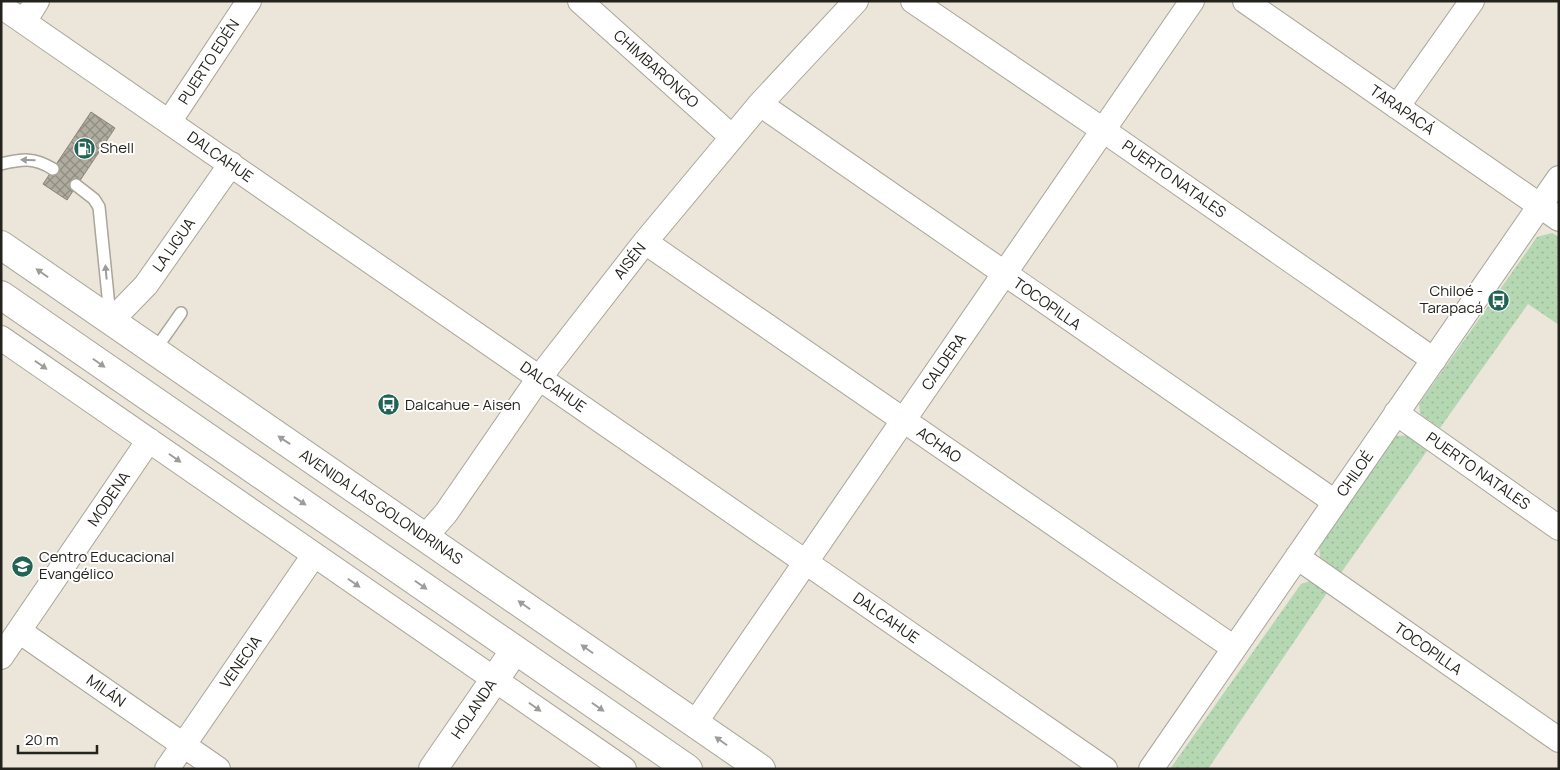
<svg xmlns="http://www.w3.org/2000/svg" width="1560" height="770" font-family="Manrope,sans-serif">
<defs>
<pattern id="grass-dots" width="8" height="8" patternUnits="userSpaceOnUse" patternTransform="scale(1.25)"><rect width="8" height="8" fill="#b5d8b3"/><path d="M2 2h.1M6 6h.1" fill="none" stroke="#9cb99a" stroke-width="1.8" stroke-linecap="round"/></pattern>
<pattern id="building-cross-hatch" width="8" height="8" patternUnits="userSpaceOnUse" patternTransform="scale(1.25)"><rect width="8" height="8" fill="#b0ac9f"/><path d="M0 0l8 8M0 8l8-8" fill="none" stroke="#8f8c81"/></pattern>
</defs>
<rect width="100%" height="100%" fill="#ebe6d9"/>
<!-- grass -->
<path fill="url(#grass-dots)" d="M1552,233l7,4v88l-31,-21 -88,124 -20,-14 -1,-10 118,-167z
M1413,435l16,13 -88,125 -21,-16 -1,-10 77,-111z
M1310,581l17,12 -119,176h-38l131,-185z"/>
<!-- building -->
<path fill="url(#building-cross-hatch)" stroke="#888377" d="M91,112l24,16 -48,72 -24,-16z"/>
<g fill="none" stroke-linecap="round" stroke-linejoin="round">
<defs>
<path id="lane" d="M1,164c21,-5 33,-7 52,5
M76,185l18,14 5,8 11,109
M155,350l26,-37"/>
<path id="street" d="M580,1l152,136
M913,1l190,129 331,230
M1245,1l314,218
M1,6l1104,763
M24,22l13,-21
M760,104l575,398
M1397,107l75,-106
M169,122l80,-121
M645,242l589,406
M111,321l35,-36 85,-121
M1,338l623,431
M1396,413l163,115
M425,537l21,-24 93,-135 106,-136 115,-138 96,-103
M1297,557l262,183
M19,631l199,138
M1,657l148,-217
M695,723l497,-722
M167,769l147,-214
M1151,769l408,-591"/>
<path id="secondary" d="M433,769l82,-119"/>
<path id="primary" d="M1,245l760,524
M1,295l687,474"/>
</defs>
<!-- lane casing -->
<use href="#lane" stroke="#aaa599" stroke-width="14"/>
<!-- street casing -->
<use href="#street" stroke="#aaa599" stroke-width="26"/>
<!-- secondary casing -->
<use href="#secondary" stroke="#aaa599" stroke-width="30"/>
<!-- primary casing -->
<use href="#primary" stroke="#aaa599" stroke-width="30"/>
<!-- lane -->
<use href="#lane" stroke="#fff" stroke-width="11"/>
<!-- street -->
<use href="#street" stroke="#fff" stroke-width="24"/>
<!-- secondary -->
<use href="#secondary" stroke="#fff" stroke-width="28"/>
<!-- primary -->
<use href="#primary" stroke="#fff" stroke-width="28"/>
</g>
<!-- one-way arrows -->
<defs><path id="oneway-solid" d="M-6-.8H1V-3.2L6.5 0L1 3.2V.8H-6Z" transform="scale(1.25)"/></defs>
<g fill="#9c9c99">
<use href="#oneway-solid" transform="translate(28 160) rotate(-178)"/>
<use href="#oneway-solid" transform="translate(106 272) rotate(-95)"/>
<use href="#oneway-solid" transform="translate(42 273) rotate(-145)"/>
<use href="#oneway-solid" transform="translate(99 363) rotate(35)"/>
<use href="#oneway-solid" transform="translate(41 365) rotate(35)"/>
<use href="#oneway-solid" transform="translate(284 440) rotate(-146)"/>
<use href="#oneway-solid" transform="translate(175 458) rotate(35)"/>
<use href="#oneway-solid" transform="translate(300 501) rotate(34)"/>
<use href="#oneway-solid" transform="translate(354 583) rotate(35)"/>
<use href="#oneway-solid" transform="translate(421 585) rotate(35)"/>
<use href="#oneway-solid" transform="translate(524 605) rotate(-145)"/>
<use href="#oneway-solid" transform="translate(587 649) rotate(-145)"/>
<use href="#oneway-solid" transform="translate(535 707) rotate(35)"/>
<use href="#oneway-solid" transform="translate(598 707) rotate(35)"/>
<use href="#oneway-solid" transform="translate(721 741) rotate(-145)"/>
</g>
<!-- icons -->
<defs>
<symbol id="fuel-disc" viewBox="-11 -11 22 22"><circle r="9.5" fill="#226454" stroke="#fff"/><path d="M-5.5-6h7V0h2V4h1.3V-2.5L3-4.5l.8-.8L6-3V5H2.5V1h-1V6h-7ZM-4.2-4.7v3.2H.2V-4.7Z" fill="#fff"/></symbol>
<symbol id="bus-disc" viewBox="-11 -11 22 22"><circle r="9.5" fill="#226454" stroke="#fff"/><path d="M-5-6H5V4H4V6H2V4H-2V6H-4V4H-5ZM-3.5-4V0h7V-4ZM-3.5 1.2v1.5H-2V1.2ZM2 1.2v1.5H3.5V1.2Z" fill="#fff"/></symbol>
<symbol id="school-disc" viewBox="-11 -11 22 22"><circle r="9.5" fill="#226454" stroke="#fff"/><path d="M0-5L7-2L0 1L-7-2ZM-4 1L0 2.5L4 1V4Q0 6-4 4Z" fill="#fff"/></symbol>
</defs>
<g fill-rule="evenodd">
<use href="#fuel-disc" x="72" y="136" width="25" height="25"/>
<use href="#bus-disc" x="1486" y="288" width="25" height="25"/>
<use href="#bus-disc" x="376" y="392" width="25" height="25"/>
<use href="#school-disc" x="10" y="554" width="25" height="25"/>
</g>
<g text-anchor="middle" stroke-width="4" stroke-linejoin="round" paint-order="stroke">
<!-- street labels -->
<g font-size="15" fill="#24221d" stroke="#fff">
<text transform="translate(209 62) rotate(-57)" y="5">PUERTO EDÉN</text>
<text transform="translate(656 69) rotate(42)" y="5">CHIMBARONGO</text>
<text transform="translate(1402 110) rotate(35)" y="5">TARAPACÁ</text>
<text transform="translate(220 157) rotate(35)" y="5">DALCAHUE</text>
<text transform="translate(1174 179) rotate(35)" y="5">PUERTO NATALES</text>
<text transform="translate(174 245) rotate(-55)" y="5">LA LIGUA</text>
<text transform="translate(630 261) rotate(-52)" y="5">AISÉN</text>
<text transform="translate(1047 304) rotate(35)" y="5">TOCOPILLA</text>
<text transform="translate(944 362) rotate(-55)" y="5">CALDERA</text>
<text transform="translate(553 387) rotate(35)" y="5">DALCAHUE</text>
<text transform="translate(939 445) rotate(35)" y="5">ACHAO</text>
<text transform="translate(1478 471) rotate(35)" y="5">PUERTO NATALES</text>
<text transform="translate(1355 474) rotate(-55)" y="5">CHILOÉ</text>
<text transform="translate(109 499) rotate(-56)" y="5">MODENA</text>
<text transform="translate(381 507) rotate(34)" y="5">AVENIDA LAS GOLONDRINAS</text>
<text transform="translate(886 618) rotate(35)" y="5">DALCAHUE</text>
<text transform="translate(1428 649) rotate(35)" y="5">TOCOPILLA</text>
<text transform="translate(241 662) rotate(-55)" y="5">VENECIA</text>
<text transform="translate(106 691) rotate(35)" y="5">MILÁN</text>
<text transform="translate(474 709) rotate(-56)" y="5">HOLANDA</text>
</g>
<!-- poi labels -->
<g font-size="15" fill="#24221d" stroke="#fff" text-anchor="start">
<text x="100" y="153">Shell</text>
<text x="1483" y="296" text-anchor="end">Chiloé -<tspan x="1483" dy="17">Tarapacá</tspan></text>
<text x="405" y="410">Dalcahue - Aisen</text>
<text x="39" y="562">Centro Educacional<tspan x="39" dy="17">Evangélico</tspan></text>
</g>
</g>
<!-- border -->
<rect width="1560" height="770" fill="none" stroke="#24221d" stroke-width="5"/>
<!-- scale -->
<path d="M18 745v8h79v-8" fill="none" stroke="#24221d" stroke-width="2.5"/>
<text x="25" y="745" font-size="15" fill="#24221d" stroke="#ffffff" stroke-width="4" paint-order="stroke">20 m</text>
</svg>
